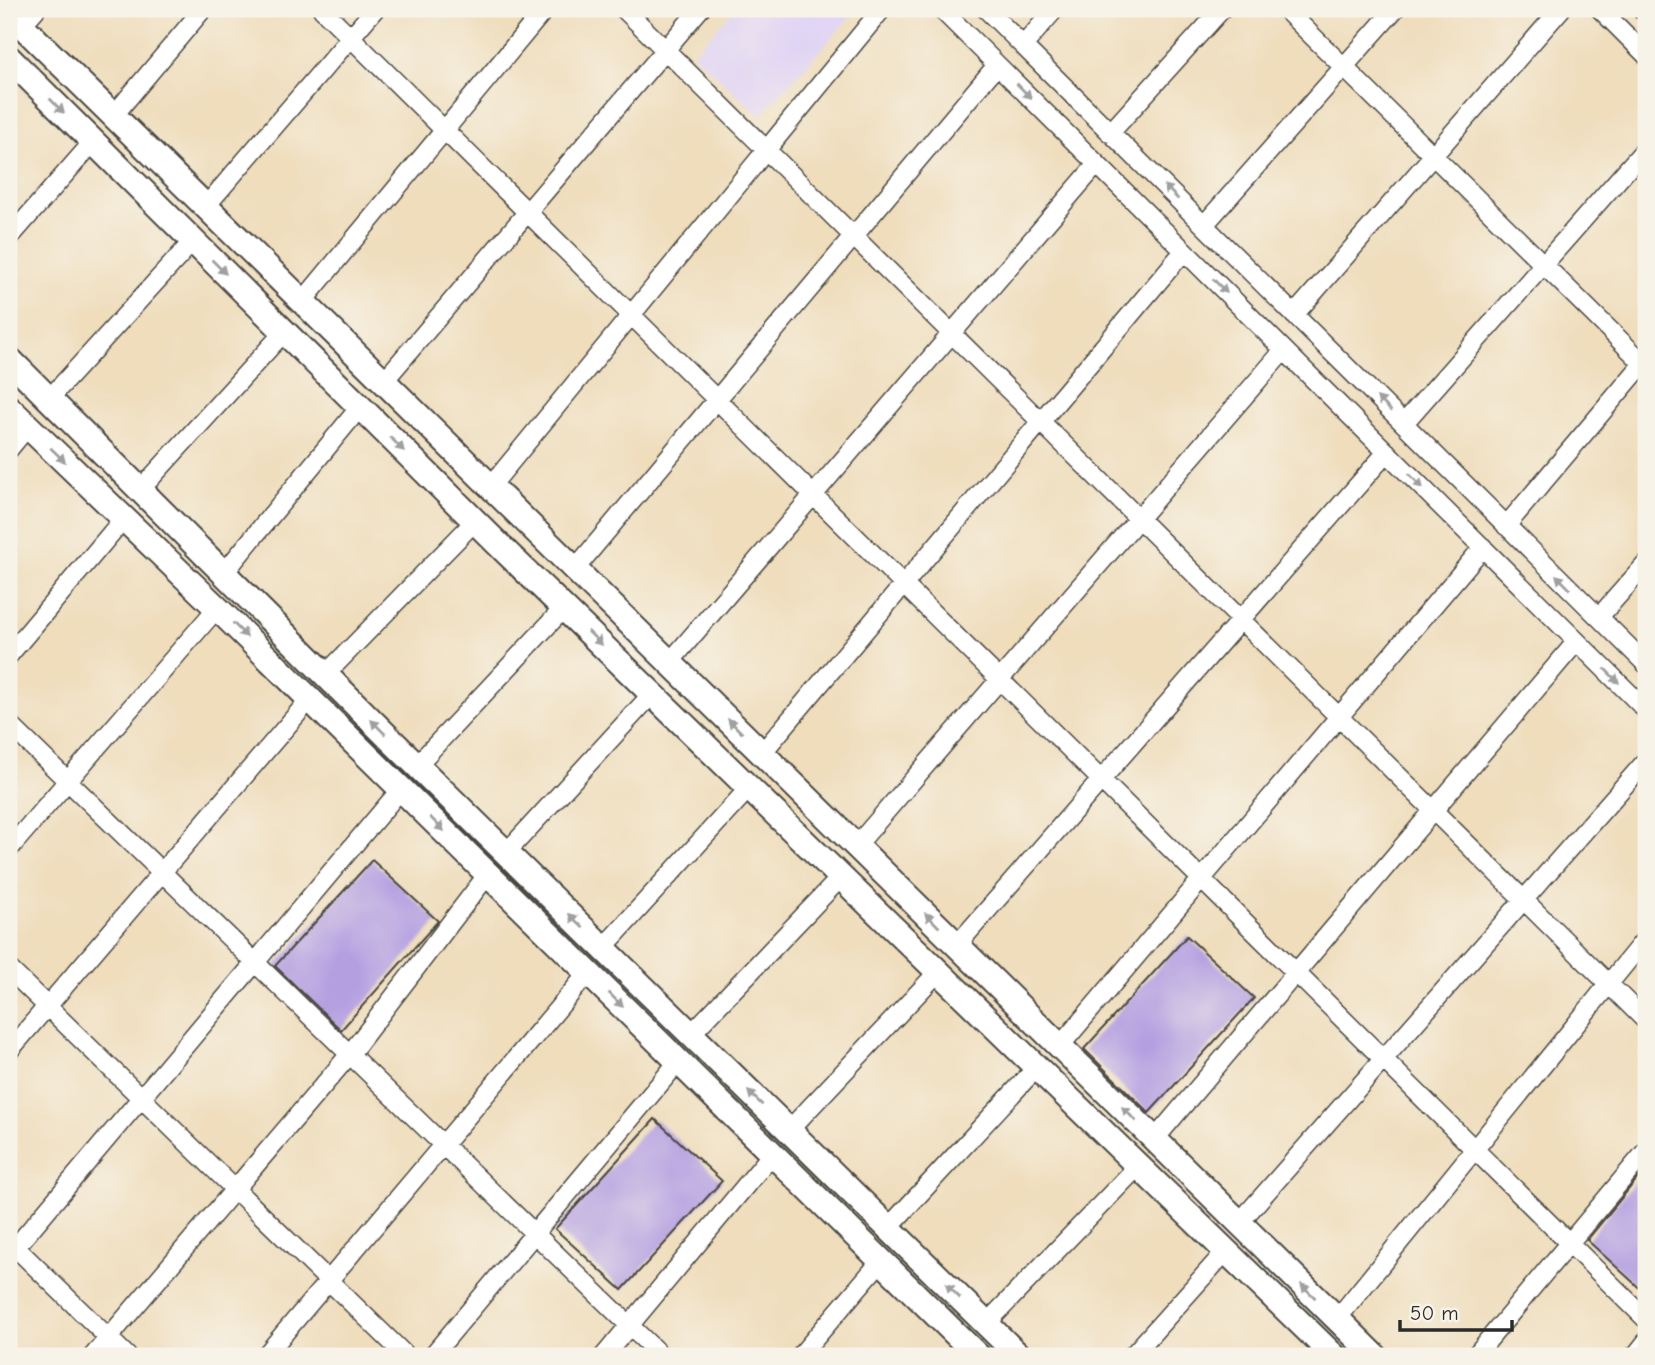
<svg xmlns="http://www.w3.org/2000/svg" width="1655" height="1365" font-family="'Comic Neue',sans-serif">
<rect width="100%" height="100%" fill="#f7f3e8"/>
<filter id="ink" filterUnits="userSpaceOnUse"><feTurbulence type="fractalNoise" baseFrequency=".0143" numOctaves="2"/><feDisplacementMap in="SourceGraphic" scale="14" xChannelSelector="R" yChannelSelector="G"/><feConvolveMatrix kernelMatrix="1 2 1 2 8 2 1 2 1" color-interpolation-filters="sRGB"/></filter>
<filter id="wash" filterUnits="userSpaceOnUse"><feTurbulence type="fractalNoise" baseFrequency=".00686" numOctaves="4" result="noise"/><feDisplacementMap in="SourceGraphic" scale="28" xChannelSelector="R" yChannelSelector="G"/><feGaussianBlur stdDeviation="1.57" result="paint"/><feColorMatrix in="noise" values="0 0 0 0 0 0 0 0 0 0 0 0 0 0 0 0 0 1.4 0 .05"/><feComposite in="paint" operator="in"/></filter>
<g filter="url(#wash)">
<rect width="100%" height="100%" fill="#efddbc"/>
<!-- built -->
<path fill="#e0d4f4" d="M735,9h123l-98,107 -67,-62z"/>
<g id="blocks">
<!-- building -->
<path fill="#b49fe1" d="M372,860l66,61 -97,109 -66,-64z
M1187,936l67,62 -105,115 -65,-64z
M655,1119l67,62 -100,109 -67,-61z
M1646,1168v126l-59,-54z"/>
</g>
</g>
<g filter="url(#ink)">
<use href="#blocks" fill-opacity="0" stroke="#484641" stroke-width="2"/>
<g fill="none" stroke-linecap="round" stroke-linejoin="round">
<defs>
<path id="street" d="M322,9l1324,1310
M624,9l1022,1012
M941,9l705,701
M986,9l660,655
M1285,9l361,357
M1600,9l46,46
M1642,9l4,4
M22,25l14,-16
M1023,46l32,-37
M114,115l89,-106
M1110,133l112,-124
M206,206l169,-197
M1204,225l191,-216
M9,238l84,-96
M303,301l242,-292
M1294,315l267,-306
M384,381l316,-372
M49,399l144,-158
M1404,423l242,-275
M9,449l19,-23
M491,486l391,-477
M140,490l144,-158
M1506,526l140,-166
M575,569l422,-504
M224,573l136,-166
M1599,617l47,-53
M9,655l115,-137
M670,662l427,-498
M325,675l150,-154
M9,724l652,632
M762,753l422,-502
M417,765l147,-157
M856,846l428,-496
M9,849l208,-241
M506,853l146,-159
M957,945l430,-493
M603,948l146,-160
M9,969l397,387
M691,1034l150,-157
M1060,1046l423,-499
M9,1051l301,-352
M789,1130l149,-158
M1154,1140l423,-499
M1239,1223l407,-462
M888,1228l149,-161
M9,1241l118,115
M9,1255l392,-466
M1337,1319l309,-381
M986,1324l152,-158
M93,1356l257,-302 138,-180
M265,1356l323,-383
M432,1356l246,-294
M604,1356l168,-202
M800,1356l81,-95
M1132,1356l94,-105
M1475,1356l171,-205
M1635,1356l11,-14"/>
<path id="secondary" d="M9,13l1366,1343
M9,58l496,493 829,805
M9,359l380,379 630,618
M9,408l208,200 761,748"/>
</defs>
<!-- street casing -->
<use href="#street" stroke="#484641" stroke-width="21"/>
<!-- secondary casing -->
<use href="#secondary" stroke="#484641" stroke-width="28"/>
<!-- street -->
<use href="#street" stroke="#fff" stroke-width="18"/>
<!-- secondary -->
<use href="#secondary" stroke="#fff" stroke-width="24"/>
</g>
<!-- one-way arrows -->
<defs><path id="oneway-solid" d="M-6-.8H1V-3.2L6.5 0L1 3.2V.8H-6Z" transform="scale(1.75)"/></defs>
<g fill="#a0a0a0">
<use href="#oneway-solid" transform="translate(1024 91) rotate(45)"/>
<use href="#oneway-solid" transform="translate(57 106) rotate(45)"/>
<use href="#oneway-solid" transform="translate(1171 192) rotate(-135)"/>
<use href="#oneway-solid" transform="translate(219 267) rotate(45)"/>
<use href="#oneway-solid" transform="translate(1220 286) rotate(45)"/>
<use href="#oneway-solid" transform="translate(1384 404) rotate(-135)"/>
<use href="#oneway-solid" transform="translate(397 444) rotate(45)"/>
<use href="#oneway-solid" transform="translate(58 455) rotate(44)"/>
<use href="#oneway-solid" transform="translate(1416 481) rotate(45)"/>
<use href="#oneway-solid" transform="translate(1563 582) rotate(-135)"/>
<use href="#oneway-solid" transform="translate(240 630) rotate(45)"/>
<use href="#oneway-solid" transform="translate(595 638) rotate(44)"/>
<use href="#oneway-solid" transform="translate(1612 676) rotate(45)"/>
<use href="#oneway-solid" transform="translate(735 726) rotate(-135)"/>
<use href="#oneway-solid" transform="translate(378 727) rotate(-135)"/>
<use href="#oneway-solid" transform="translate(437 824) rotate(45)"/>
<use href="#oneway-solid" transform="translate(932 920) rotate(-135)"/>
<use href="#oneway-solid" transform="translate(576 921) rotate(-136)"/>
<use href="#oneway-solid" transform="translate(616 1000) rotate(45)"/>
<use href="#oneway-solid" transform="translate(755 1098) rotate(-136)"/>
<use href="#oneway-solid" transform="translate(1129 1114) rotate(-135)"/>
<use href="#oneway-solid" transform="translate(953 1291) rotate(-135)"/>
<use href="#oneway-solid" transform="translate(1308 1291) rotate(-136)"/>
</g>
</g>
<!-- margin -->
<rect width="1655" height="1365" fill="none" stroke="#f7f3e8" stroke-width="35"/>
<!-- scale -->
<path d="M1400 1320v10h112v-10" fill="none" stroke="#2b2b2b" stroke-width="3.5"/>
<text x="1410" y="1320" font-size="21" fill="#2b2b2b" stroke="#f7f3e8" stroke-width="5" paint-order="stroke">50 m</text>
</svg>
